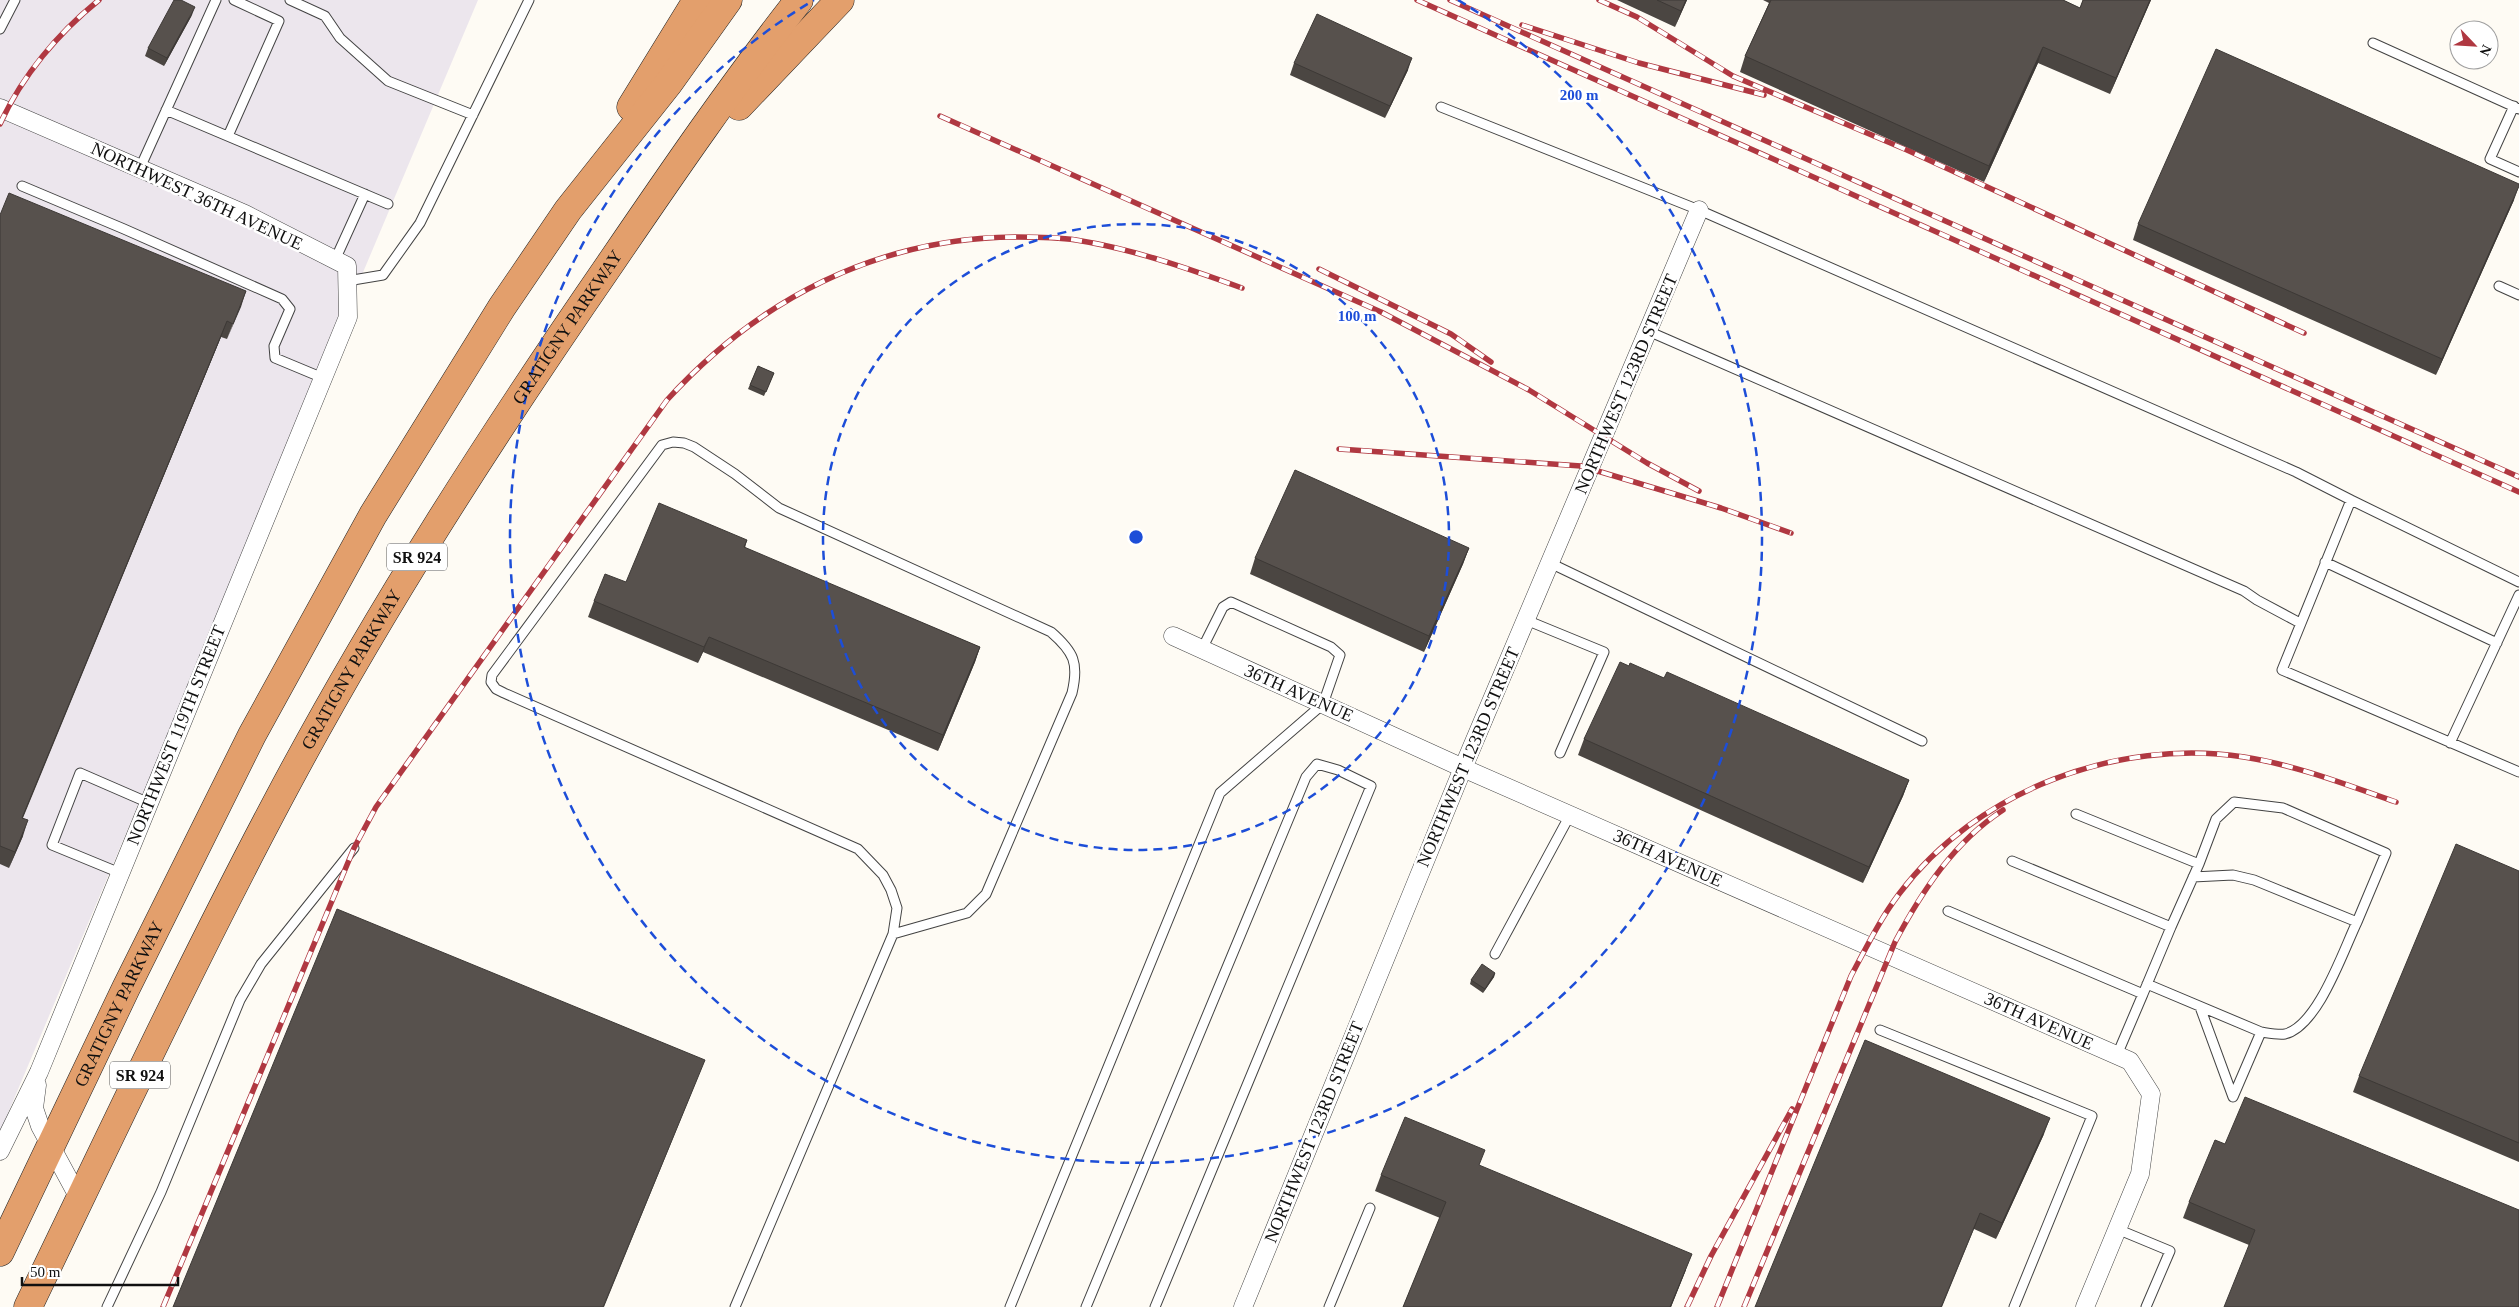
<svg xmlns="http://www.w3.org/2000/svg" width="2519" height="1307" font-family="Georgia,serif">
<rect width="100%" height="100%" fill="#fefbf4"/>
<!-- industrial -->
<path fill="#ece6ed" d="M0,0h478l-478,1132z"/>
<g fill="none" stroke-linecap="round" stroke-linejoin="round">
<defs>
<path id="lane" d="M290,0l35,16 15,22 48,43 85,34
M0,29l15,-29
M2373,43l146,66
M2514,106l-24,53 29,13
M1441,107l258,103 597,262 55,28
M166,110l222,94
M228,136l51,-115 -45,-21
M140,168l76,-168
M22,186l102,43 158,70 8,10 -16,37 1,12 48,20
M335,260l30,-66
M347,281l36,-6 37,-52 109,-223
M2499,286l20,9
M1648,331l596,260 13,9 43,23
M2325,562l172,81
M1550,563l372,178
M2519,582l-168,-82 -69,170 237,102
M1526,620l78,32 -44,101
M2450,743l69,-148
M2076,814l123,50 -28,63
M120,873l-68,-28 28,-72 69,30
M2193,877l40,-2 21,5 103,42 29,-69 -103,-45 -49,-6 -18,17 -17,45
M1948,911l195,83 28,-67 -159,-66
M1495,954l75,-139
M2147,984l114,48 -28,65 -33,-90
M1880,1030l212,86 -78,191
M2261,1032c7,1 17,3 24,2 33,-8 58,-83 72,-112
M2117,1055l26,-61
M2117,1229l53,22 -24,56
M107,1307l54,-115 79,-192 21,-36 93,-116
M735,1307l158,-373 4,-26 -6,-18 -8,-15 -25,-26 -354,-156 -8,-4 -5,-7 1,-7 170,-230 11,-3 11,1 10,4 41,27 44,34 272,124c23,20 28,31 21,61l-86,201 -19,19 -74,21
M1010,1307l210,-514 103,-89 17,-49 -9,-8 -100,-45 -8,5 -21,42
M1086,1307l220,-530 11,-13 21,6 33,16 -216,521
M1329,1307l41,-99"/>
<path id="street" d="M0,108l245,106 102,52 1,51 -309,755 -39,79
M1173,636l290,132 667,293 21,33 -11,80 -55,133
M37,1085l-3,23 6,18 40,74
M1243,1307l220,-539 236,-558"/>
<g id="highway">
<path d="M739,106l101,-106"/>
<path d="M631,107l66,-107"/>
<path id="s1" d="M0,1252l126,-264 126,-253 121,-220 129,-208 66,-97 100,-126 60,-84"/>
<path id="s2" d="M28,1307c82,-170 162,-341 250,-507 99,-187 214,-365 334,-539 60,-88 121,-177 187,-261"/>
</g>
</defs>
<!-- lane casing -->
<use href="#lane" stroke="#434343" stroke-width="11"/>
<!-- street casing -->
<use href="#street" stroke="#434343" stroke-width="19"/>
<!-- highway casing -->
<use href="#highway" stroke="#212121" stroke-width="29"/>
<!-- lane -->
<use href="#lane" stroke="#fff" stroke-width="9"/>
<!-- street -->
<use href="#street" stroke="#fff" stroke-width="18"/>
<!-- highway -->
<use href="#highway" stroke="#e39f6c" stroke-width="28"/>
<defs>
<path id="rail" d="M1417,0l1102,492
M1450,0l1069,477
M1599,0l38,17 96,59 174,74 397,183
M1522,25l117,38 125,32
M940,116l441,196 148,78 118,73 52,28
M0,124c22,-48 58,-91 99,-124
M1319,269l132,65 40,28
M1339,449l242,17 140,42 70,25
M163,1307l191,-459 22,-41 291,-407c92,-101 210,-162 348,-163 20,0 41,0 61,3 57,9 111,28 166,48
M1687,1307l24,-51 81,-147
M1717,1307l134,-331c15,-28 29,-57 48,-82 78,-104 218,-156 345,-137 52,8 103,28 152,45
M1744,1307l151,-365c27,-51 59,-100 108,-132"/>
</defs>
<!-- rail casing -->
<use href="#rail" stroke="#b03841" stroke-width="5.5"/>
<!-- rail -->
<use href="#rail" stroke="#fff" stroke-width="4" stroke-dasharray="11" stroke-linecap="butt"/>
</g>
<!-- wall -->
<path fill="#4b4642" d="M1617,0h70l-12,27z
M1763,0h300l17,8 3,-8h68l-41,94 -72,-31 -54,119 -244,-110 5,-16 24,-53z
M192,15l-28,51 -19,-10 3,-8z
M1294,63l114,7 -23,48 -95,-43z
M2514,200l-78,175 -303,-135 5,-16z
M0,215l246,76 -19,48 -6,-2 -198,481v18l-14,32 -9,-4z
M758,366l16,7 -10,23 -16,-7z
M747,540l-2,8 235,99 -5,15 -37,89 -235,-99 -5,11 -110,-46 6,-16 32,-19z
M1469,548l-6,16 -39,88 -174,-78 5,-16z
M1629,666l35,12 245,102 -6,16 -40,87 -285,-128 6,-16z
M2519,871v291l-166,-70 6,-16z
M1495,973l-1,4 -11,16 -13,-9 1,-4z
M2044,1134l-48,105 -22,-10 -219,78z
M2225,1144l294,66 -270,35 -66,-27 6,-16z
M1480,1166l206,104 -15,37h-268l37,-89 -65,-27 6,-16z"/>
<!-- shaded-wall -->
<path fill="#3d3936" d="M1686,0h1l-12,27 6,-16z
M2150,0h1l-41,94 6,-16z
M195,7l-3,8 -28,51 3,-8z
M2043,47l-5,16 -54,119 5,-16z
M1412,58l-4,12 -23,48 5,-12z
M2519,186l-5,14 -78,175 6,-16z
M246,291l-5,16 -14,32 6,-15z
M227,321l-6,16 -205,496 6,-15z
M1469,548l-6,16 -39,88 5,-16z
M709,637l-6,15 -5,11 6,-16z
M980,647l-5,15 -37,89 5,-16z
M1909,780l-6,16 -40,87 6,-16z
M28,820l-5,16 -14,32 6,-16z
M1495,973l-1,4 -11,16 2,-4z
M705,1060l-101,247h-1z
M2050,1118l-6,16 -48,105 6,-16z
M1980,1213l-6,16 -32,78h-1z
M1692,1254l-21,53h-1z"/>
<!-- building -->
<path fill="#57514d" stroke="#3d3936" d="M174,0h7l14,7 -28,51 -19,-10z
M1657,0h29l-5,11z
M1771,0h292l17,8 3,-8h67l-34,78 -73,-31 -54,119 -244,-110z
M1317,14l95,44 -22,48 -96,-43z
M2216,49l303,135v2l-77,173 -304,-135z
M9,193l237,98 -13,33 -6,-3 -205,497 6,2 -13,32 -15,-6v-631z
M758,366l16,7 -8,19 -16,-7z
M1295,470l174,78 -40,88 -174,-78z
M659,503l88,37 -3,7 236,100 -37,88 -234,-98 -5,10 -110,-46 11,-27 21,8z
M1620,662l9,4 1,-3 34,15 3,-6 242,108 -40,87 -285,-128z
M2456,844l63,27v272l-160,-67z
M337,909l368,151 -102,247h-430z
M1482,964l13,9 -10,16 -14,-9z
M1865,1040l185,78 -48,105 -22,-10 -39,94h-186z
M2245,1097l274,113v97h-295l31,-77 -66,-28 26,-62 10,4z
M1405,1117l80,33 -6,15 213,89 -22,53h-267l43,-105 -65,-27z"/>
<!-- distance rings -->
<g fill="none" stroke="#1d4ed8" stroke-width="2.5" stroke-dasharray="9 6">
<circle cx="1136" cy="537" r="313"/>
<path d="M1458 0A626 626 0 1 1 814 0"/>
</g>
<g text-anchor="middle" stroke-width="5" stroke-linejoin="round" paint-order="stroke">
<!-- shield labels -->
<g fill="#fff" stroke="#585858" stroke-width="1">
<rect x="387" y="543.5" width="60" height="27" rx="4"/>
<rect x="110" y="1061.5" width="60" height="27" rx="4"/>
</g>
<g font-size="16" font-weight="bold" fill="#101010">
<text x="417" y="563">SR 924</text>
<text x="140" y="1081">SR 924</text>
</g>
<!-- street labels -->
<g font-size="18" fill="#101010" stroke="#fff">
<text transform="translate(197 196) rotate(25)" y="6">NORTHWEST 36TH AVENUE</text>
<text dy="6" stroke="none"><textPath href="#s2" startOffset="1120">GRATIGNY PARKWAY</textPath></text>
<text transform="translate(1626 384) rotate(-67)" y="6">NORTHWEST 123RD STREET</text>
<text dy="6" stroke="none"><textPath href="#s2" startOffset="715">GRATIGNY PARKWAY</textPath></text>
<text transform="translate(1299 693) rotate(24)" y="6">36TH AVENUE</text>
<text transform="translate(176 735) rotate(-68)" y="6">NORTHWEST 119TH STREET</text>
<text transform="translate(1468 757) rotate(-67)" y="6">NORTHWEST 123RD STREET</text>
<text transform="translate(1668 858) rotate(24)" y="6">36TH AVENUE</text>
<text dy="6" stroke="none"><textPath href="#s1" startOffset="275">GRATIGNY PARKWAY</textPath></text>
<text transform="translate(2039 1021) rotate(24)" y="6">36TH AVENUE</text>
<text transform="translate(1314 1132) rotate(-68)" y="6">NORTHWEST 123RD STREET</text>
</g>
</g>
<circle cx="1136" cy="537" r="8" fill="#1d4ed8" stroke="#fff" stroke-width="2.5"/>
<g font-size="15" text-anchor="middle" font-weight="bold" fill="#1d4ed8" stroke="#fff" stroke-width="5" stroke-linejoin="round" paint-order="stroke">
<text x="1579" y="100">200 m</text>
<text x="1357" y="321">100 m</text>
</g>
<!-- north arrow -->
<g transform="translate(2474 45) rotate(115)"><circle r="24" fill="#ffffff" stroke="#9f9f9f"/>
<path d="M0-4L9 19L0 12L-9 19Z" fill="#b03841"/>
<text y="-8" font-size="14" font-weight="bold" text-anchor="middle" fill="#101010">N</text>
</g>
<!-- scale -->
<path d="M22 1277v8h156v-8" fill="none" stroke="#101010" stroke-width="2.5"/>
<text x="30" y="1277" font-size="15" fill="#101010" stroke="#ffffff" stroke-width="4" paint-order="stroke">50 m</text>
</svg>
